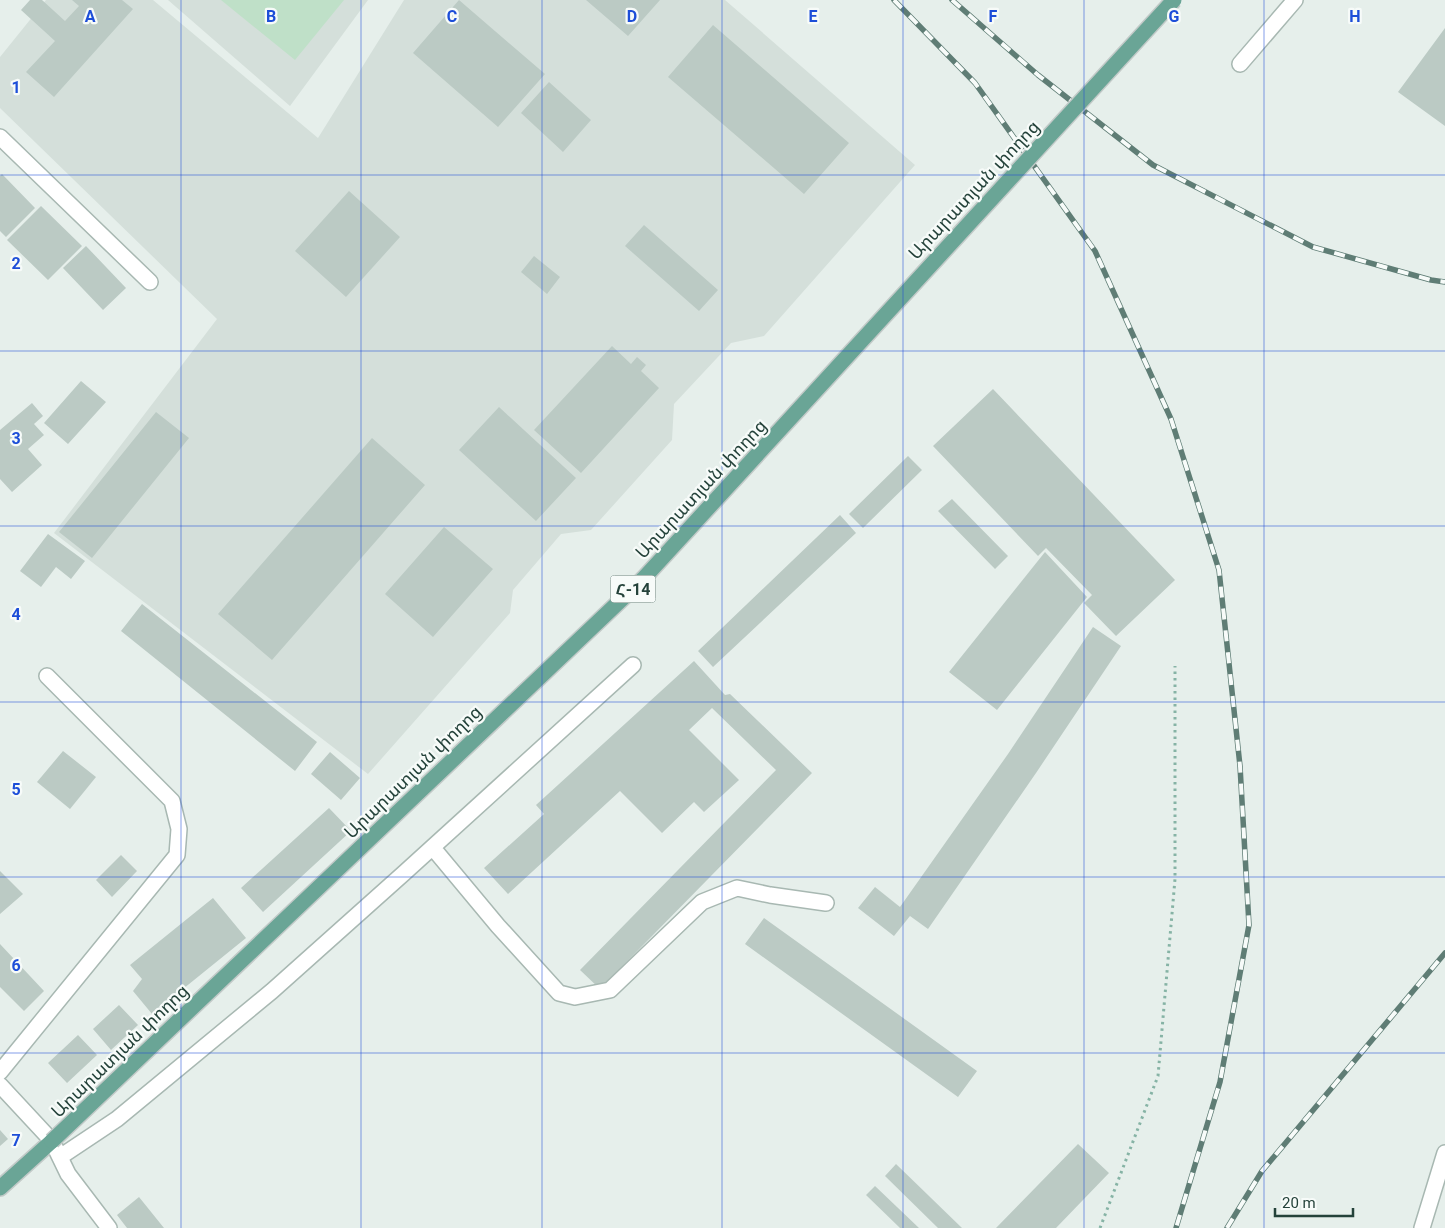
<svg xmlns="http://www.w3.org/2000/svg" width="1445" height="1228" font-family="Roboto,'Noto Sans Armenian',sans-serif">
<rect width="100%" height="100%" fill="#e6efeb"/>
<!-- built -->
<path fill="#d4dfda" d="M46,0h107l165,138 86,-138h321l190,165 -151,171 -33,7 -57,61 -2,36 -81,90 -30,4 -48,56 -3,23 -142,161 -314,-241 163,-214 -217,-211v-51z
M168,0h200l-78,106z"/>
<!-- green -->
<path fill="#bfe0c8" d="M221,0h123l-49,60z"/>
<!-- building -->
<path fill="#bbcac4" d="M30,0h12l23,21 14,-15 -7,-6h50l11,9 -79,88 -28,-25 29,-31 -34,-31z
M459,0l86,74 -47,53 -85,-74z
M586,0h74l-32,36z
M713,25l136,118 -45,51 -136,-117z
M1445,28v98l-47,-34z
M549,82l42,38 -28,32 -42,-39z
M2,174l33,34 -29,29 -6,-6v-55z
M349,191l51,46 -54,60 -51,-46z
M41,206l41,40 -34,34 -41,-40z
M644,225l74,65 -19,21 -74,-65z
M86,246l40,42 -23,22 -40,-42z
M534,256l26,21 -13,17 -26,-22z
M612,346l19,18 6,-7 9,8 -5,6 18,17 -78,85 -47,-43z
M81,381l25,21 -38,42 -24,-21z
M993,389l182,191 -59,56 -32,-33 8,-8 -46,-47 -8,8 -105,-110z
M32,403l11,13 -9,8 10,11 -16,14 14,16 -30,27 -12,-13v-49z
M499,407l77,71 -40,43 -77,-71z
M156,412l33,26 -97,120 -33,-26z
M372,438l53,47 -153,175 -54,-46z
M908,456l14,14 -59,58 -14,-14z
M952,499l56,57 -13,13 -57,-58z
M840,515l16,18 -143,134 -15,-16z
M444,527l49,42 -60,68 -48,-43z
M48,534l37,27 -14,18 -15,-12 -15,20 -21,-16z
M1045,552l42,45 -90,113 -48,-38z
M142,604l175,138 -22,29 -174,-140z
M1093,627l28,19 -85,127 -108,156 -18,-13 -16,20 -36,-28 17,-21 25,20 108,-153z
M694,661l31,34 5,-1 82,79 -212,216 -20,-19 196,-200 -64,-62 -23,22 50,50 -35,32 -10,-10 -32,31 -42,-42 -112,103 -24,-26 60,-54 -8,-9z
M63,751l33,26 -26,32 -33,-27z
M330,752l30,26 -19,22 -30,-26z
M329,808l22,23 -88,81 -22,-24z
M121,855l16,16 -25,26 -16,-17z
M0,871l23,23 -23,20z
M213,898l33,40 -94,76 -19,-23 9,-12 -12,-14z
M764,918l213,153 -19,26 -213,-153z
M0,944l44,47 -20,20 -24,-24z
M119,1005l19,20 -27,25 -18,-21z
M78,1035l19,20 -30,28 -19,-20z
M0,1130l8,9 -8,7z
M1078,1144l31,29 -53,55h-60z
M896,1164l66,64h-24l-53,-52z
M875,1186l44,42h-19l-34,-33z
M139,1197l25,31h-37l-10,-13z"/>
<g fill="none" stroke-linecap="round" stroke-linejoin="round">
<defs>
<path id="minor" d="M1240,64l55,-64
M0,137l150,145
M433,848l65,78 61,67 16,4 35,-7 92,-88 35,-14 33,7 56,8
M0,1072l177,-217 2,-26 -7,-28 -125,-125
M0,1085l52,56 16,33 41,54
M60,1157l57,-38 155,-128 131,-117 230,-209
M1422,1228l23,-75"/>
<path id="major" d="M0,1188l52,-47"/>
</defs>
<!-- minor casing -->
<use href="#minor" stroke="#a8b8b2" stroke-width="18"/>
<!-- major casing -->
<use href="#major" stroke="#c2cac8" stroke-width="18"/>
<!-- path -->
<path stroke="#86b3a5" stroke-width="3" stroke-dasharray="2.5 4" stroke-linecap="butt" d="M1100,1228l58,-152 17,-197v-213"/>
<!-- minor -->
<use href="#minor" stroke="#fff" stroke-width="15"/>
<!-- major -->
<use href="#major" stroke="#6aa596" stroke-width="15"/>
<defs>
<path id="rail" d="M894,0l81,83 120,168 76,168 48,151 21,196 9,159 -29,157 -44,146
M952,0l86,75 115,90 160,82 118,33 14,2
M1227,1228l35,-57 183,-218"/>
</defs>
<!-- rail casing -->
<use href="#rail" stroke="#5f7d75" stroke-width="5.5"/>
<!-- rail -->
<use href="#rail" stroke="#f7fbf9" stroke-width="4" stroke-dasharray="11" stroke-linecap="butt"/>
<defs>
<path id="major-bridge" d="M52,1141l591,-562 531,-579"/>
</defs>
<!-- major-bridge casing -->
<use href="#major-bridge" stroke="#c2cac8" stroke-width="18" stroke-linecap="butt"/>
<!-- major-bridge -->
<use href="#major-bridge" stroke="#6aa596" stroke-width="15"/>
</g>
<!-- grid -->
<path fill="none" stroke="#1d4ed8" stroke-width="1" stroke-opacity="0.55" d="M181,0v1228M361,0v1228M542,0v1228M722,0v1228M903,0v1228M1084,0v1228M1264,0v1228M0,175h1445M0,351h1445M0,526h1445M0,702h1445M0,877h1445M0,1053h1445"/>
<g text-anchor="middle" stroke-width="4.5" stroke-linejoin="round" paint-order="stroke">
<!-- shield labels -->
<rect fill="#f7fbf9" stroke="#637a73" stroke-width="1" x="610.5" y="575.5" width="45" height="27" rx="4"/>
<g font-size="16" font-weight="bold" fill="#24423a">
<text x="633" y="595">Հ-14</text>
</g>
<!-- street labels -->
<g font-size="18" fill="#24423a" stroke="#f7fbf9">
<text transform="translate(974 190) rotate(-47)" y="6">Արարատյան փողոց</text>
<text transform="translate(701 489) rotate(-47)" y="6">Արարատյան փողոց</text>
<text transform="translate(413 772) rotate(-44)" y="6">Արարատյան փողոց</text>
<text transform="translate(120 1051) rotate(-44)" y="6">Արարատյան փողոց</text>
</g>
</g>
<g font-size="16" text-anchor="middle" font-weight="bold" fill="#1d4ed8" stroke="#f7fbf9" stroke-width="4.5" stroke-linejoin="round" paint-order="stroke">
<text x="90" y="22">A</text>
<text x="271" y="22">B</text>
<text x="452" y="22">C</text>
<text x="632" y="22">D</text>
<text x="813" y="22">E</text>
<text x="993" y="22">F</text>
<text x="1174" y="22">G</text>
<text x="1355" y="22">H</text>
<text x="16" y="93">1</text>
<text x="16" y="269">2</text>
<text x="16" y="444">3</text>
<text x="16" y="620">4</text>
<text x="16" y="795">5</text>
<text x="16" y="971">6</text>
<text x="16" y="1146">7</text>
</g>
<!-- scale -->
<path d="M1275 1208v8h78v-8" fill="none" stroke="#24423a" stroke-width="2.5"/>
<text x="1282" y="1208" font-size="15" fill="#24423a" stroke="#f7fbf9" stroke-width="4" paint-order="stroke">20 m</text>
</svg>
